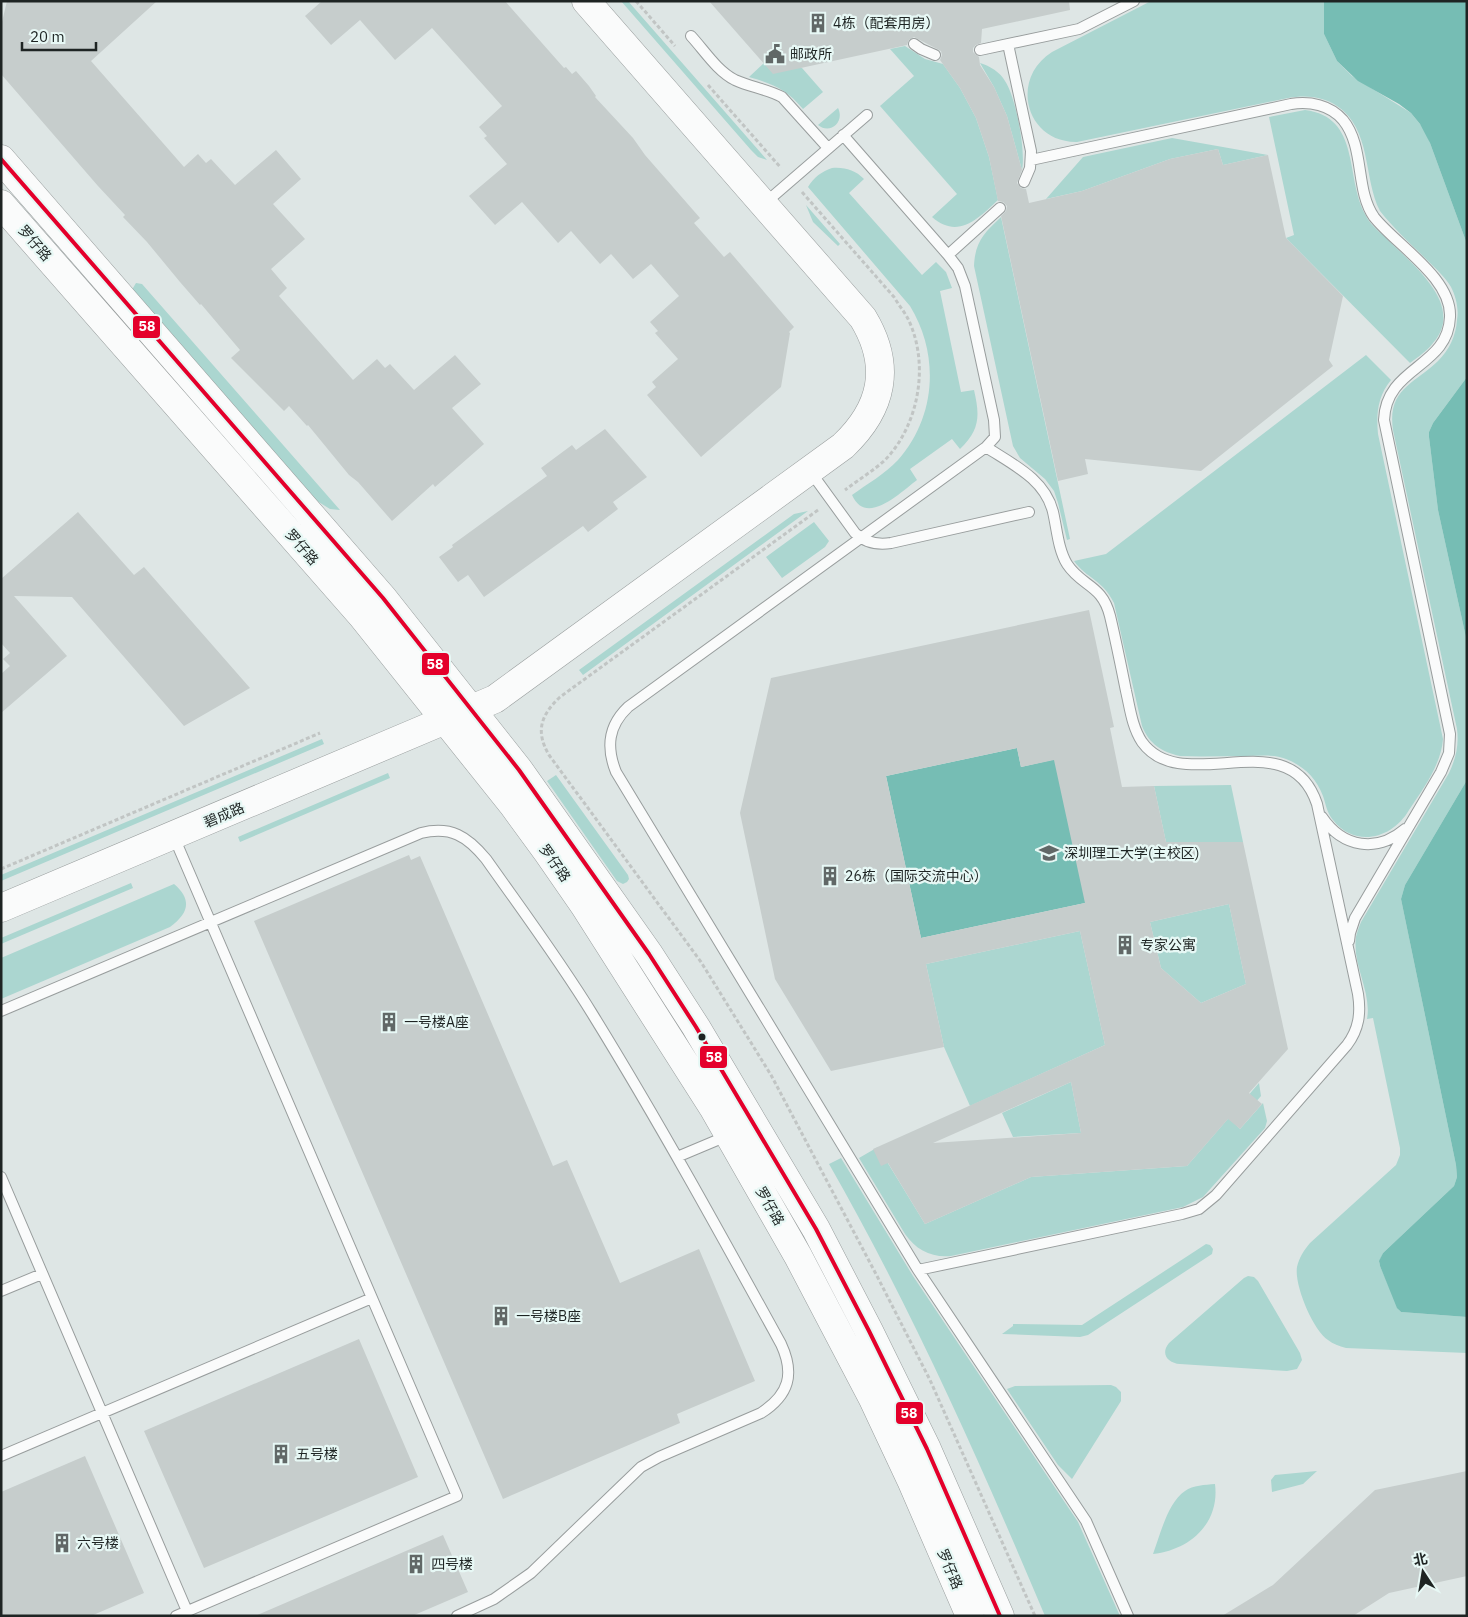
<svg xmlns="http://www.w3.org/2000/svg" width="1468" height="1617" font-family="'IBM Plex Sans','Noto Sans SC',sans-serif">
<rect width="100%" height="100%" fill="#dee6e5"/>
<!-- green -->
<path fill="#abd6d0" d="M621,1h7l139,159 -9,-3 -7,-7z
M1151,1h173v33l13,27 15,15 59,37 13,16 6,14 37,101v133l-34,46 -4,9v5l9,73 29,132v138l-62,105 -4,14 55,266 1,12 -3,9 -71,67 -4,9 1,4 19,44 2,2 66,5v36l-121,-5c-7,-2 -13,-4 -18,-8 -15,-10 -34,-55 -31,-73 2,-9 7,-17 13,-24l86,-78 4,-10v-7l-27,-130 -6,1c5,-27 -15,-54 -11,-82 1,-5 3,-10 5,-15l88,-149c7,-15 10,-28 8,-44l-64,-299c-6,-41 21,-46 45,-69 11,-11 18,-25 19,-41 2,-11 -1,-23 -6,-33 -6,-10 -15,-18 -23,-26 -16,-16 -34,-32 -48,-50 -17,-33 -8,-82 -43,-105 -15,-10 -32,-11 -49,-8l-211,44c-51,1 -68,-63 -25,-90z
M905,46l20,13 18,5 17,24 16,30 13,39 9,43c-19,18 -40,40 -66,17l25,-23 -77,-88 34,-30 -24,-27z
M764,63l38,5 21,24 -20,17c-17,-20 -30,-25 -54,-32z
M980,63c10,3 20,9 25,18 11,16 21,71 17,89l-15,-54 -13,-29z
M838,108c7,14 -8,27 -20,17z
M1305,110c56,7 40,67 60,104 4,9 12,16 20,23 24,25 82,67 48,106 -6,8 -15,14 -23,20l-124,-125 8,-3 -25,-118z
M1172,138l96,17 -45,10 -5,-16 -48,10 -88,32 -36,8 37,-42z
M832,168c13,-1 23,2 32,11l-15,14 73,82 14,-13 10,10 6,16 -12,3 21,101 13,-2c6,26 6,40 -14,59l-8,-10 -42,30 7,11c-16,12 -51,47 -65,15 15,-11 33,-21 46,-35 38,-43 42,-105 12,-154l-102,-119c6,-10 13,-15 24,-19z
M806,205l34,39 -2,2 -25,-24z
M1001,217l69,322 -3,1 -9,-37 -4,-12 -9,-12 -25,-21 -7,-12 -39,-180c1,-24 10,-33 27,-49z
M136,283l6,1 198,226 -10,-1 -13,-8 -184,-210v-3z
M1366,355l25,25c-13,16 -15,33 -13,54l65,305c-2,26 -20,50 -34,71 -16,28 -53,39 -76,10 -6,-7 -7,-15 -10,-24 -7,-18 -19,-30 -37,-37 -12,-5 -27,-3 -41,-3 -22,0 -44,1 -65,0 -18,-4 -31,-12 -38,-30l-28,-123c-12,-24 -27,-24 -40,-42l32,-7z
M808,511l-225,164 -4,-5 215,-156z
M814,522l15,19 -4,6 -43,31 -16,-21z
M322,739l2,5 -323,137v-6z
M388,773l2,5 -150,64 -2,-5z
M556,775l72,100 1,4 -2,3 -4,2 -6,-3 -70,-100z
M1231,785l12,57h-77l-12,-56z
M131,883l2,5 -132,56v-6z
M174,884c19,16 14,30 -4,43l-169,72v-41z
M1229,904l17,80 -45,19 -40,-35 -11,-46z
M1080,931l25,114 -135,61 -26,-59 -18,-83z
M1071,1082l10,51 -68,4 -11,-24z
M1259,1083l2,13 -25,29 4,4 23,-26 4,18 -2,7 -62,69 -20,10 -232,49c-19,2 -35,-6 -46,-22l-46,-76 19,-11 47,77 106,-47 156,-11z
M841,1158l72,118 165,246 42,94h-75c-65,-154 -133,-307 -216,-452z
M1206,1244l4,1 3,4 -1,5 -124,81 -8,2 -78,-3 11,-8v-2l69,1z
M1248,1276l6,1 4,4 42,72 2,7 -5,9 -10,2 -107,-7c-12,-1 -20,-10 -11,-21l75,-65z
M1111,1385l5,2 5,5v9l-49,78 -14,-14 -51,-76 8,-3z
M1317,1471l-14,13 -31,8 -1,-12 4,-5z
M1215,1484c5,39 -25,66 -62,70 7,-19 15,-52 32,-63 8,-6 20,-6 30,-7z"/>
<!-- water -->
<path fill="#76bdb4" d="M1324,1h143v243l-37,-101 -10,-19 -9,-11 -12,-9 -41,-23 -21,-20 -13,-27z
M1467,377v265l-29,-132 -9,-73v-5l4,-9z
M1017,748l4,19 61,-14 3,150 -164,35 -35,-162z
M1467,780v537l-66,-5 -4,-4 -17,-42 -1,-5 4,-8 71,-67 3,-9 -1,-12 -55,-266 4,-14z"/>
<!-- building -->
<path fill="#c6cdcc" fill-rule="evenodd" d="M7,1h150l-66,60 93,106 14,-13 8,9 5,-4 24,26 41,-35 25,29 -28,25 32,35 -34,30 16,19 -8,8 74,84 24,-21 8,9 5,-4 24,26 41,-35 26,29 -29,24 32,36 -49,43 -2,-3 -41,37 -34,-39 -9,-7 -41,-50 -1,1 -18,-20 -5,5 -53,-53 9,-8 -39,-46 -1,1 -20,-23 -33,-40 -24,-25 2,-2 -27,-29 -97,-112v-48z
M322,1h183l59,67 2,-1 6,7 4,-3 13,15 7,10 -1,1 38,41 12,17 55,63 -6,5 30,34 6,-5 64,75 -5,5 1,1 -9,54 -80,70 -54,-62 9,-8 -4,-5 26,-23 -23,-26 3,-2 -8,-9 29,-26 -28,-32 -18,15 -22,-25 -11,10 -29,-33 -13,12 -36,-41 -27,23 -26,-29 38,-32 -23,-26 3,-2 -8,-9 23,-21 -70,-78 -37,32 -35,-40 -29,25 -26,-29z
M709,1h360l1,9 -88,19 -1,14 -5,2 -3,3v4l6,5 1,8 14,22 13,29 15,54 -5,13 4,5 5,1 3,14 53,-12 88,-32 48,-10 5,16 45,-10 18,83 57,58 -14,64 4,6 -132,105 -116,-12 3,15 -30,7 -57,-265 5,-5 1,-5 -4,-4 -5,-1 -9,-44 -13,-39 -16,-30 -20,-28 2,-5 -1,-4 -27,-14 -5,3 -2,5 -134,29z
M605,429l42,48 -34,25 5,7 -30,23 -5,-6 -99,71 -16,-22 -10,7 -19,-25 14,-10 -1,-2 95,-69 -6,-8 31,-23 4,5z
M78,512l56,63 10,-8 106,121 -66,38 -112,-129 -58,-1 53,60 -66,57v-39l9,-8 -7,-7 7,-6 -9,-10v-64z
M1089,610l25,117 -4,1 12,59 32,-1 12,56h77l45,207 -39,44 13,11 -22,25 -12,-10 -41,47 -156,11 -106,47 -37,-61 -7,3 -8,-17 232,-104 -25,-114 -154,33 18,83 -113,24 -56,-92 -35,-166 31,-135zM1017,748l4,19 33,-7 31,143 -164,35 -35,-162zM1229,904l17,80 -45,19 -40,-35 -11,-46zM1071,1082l10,51 -148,10z
M409,855l2,5 9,-4 133,310 14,-6 53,123 79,-34 56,132 -78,33 3,9 -177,76 -249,-578z
M359,1339l59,138 -214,91 -60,-137z
M85,1456l59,137 -53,23h-90v-124z
M1467,1471v105l-78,17 -36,23h-131l51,-31 102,-95z
M443,1535l25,57 -56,24h-157z"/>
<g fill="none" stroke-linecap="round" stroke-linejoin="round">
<defs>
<path id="lane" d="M691,36c13,14 26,35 44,44 15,7 32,9 47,17l46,51
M914,44l7,5 14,6
M1008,44l23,107 -1,17 -6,14
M980,50l99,-21 55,-28
M843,135l105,120 10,13 7,18 29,134 1,17 -9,10 -358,260c-20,19 -22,40 -12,65l302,498 168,251 42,95
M1031,160l260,-56c19,-3 39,1 52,16 22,27 12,70 31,97 22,28 78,61 76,100 -2,51 -64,49 -66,103l66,314 -1,19 -8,19 -86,146 -5,15 -1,8
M764,204l103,-89
M948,255l52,-47
M810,471l45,62c10,10 22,12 36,10l138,-31
M1322,817c21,31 55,36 83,12
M174,837l283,659 -281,120
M1,1011l420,-178c30,-7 46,3 65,26 36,51 74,102 107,156 66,107 127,218 188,329 14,30 8,51 -20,69l-102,44 -18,10 -110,106 -37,26 -37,17
M677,1157l50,-21
M1,1177l186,434
M918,1270l264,-56 17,-5 17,-14 131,-150c12,-16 14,-32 11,-51l-41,-190c-28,-85 -134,-5 -175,-62 -10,-15 -12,-34 -16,-51 -5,-25 -10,-50 -16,-75 -8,-32 -28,-29 -43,-52 -9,-15 -10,-35 -14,-52 -8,-33 -41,-48 -67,-65
M1,1291l41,-17
M1,1456l371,-158"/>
<path id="secondary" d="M1,159l382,439 136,172 130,184 47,73 120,202 53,102 58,118 73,167
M1,204l361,412 151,189 35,48 36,52 130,204 84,147 75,143 38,81 59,136
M1,908l494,-209 348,-253c40,-38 49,-80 20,-128l-277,-317"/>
</defs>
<!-- lane casing -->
<use href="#lane" stroke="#989d9d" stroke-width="12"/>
<!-- secondary casing -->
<use href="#secondary" stroke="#989d9d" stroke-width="29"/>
<!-- path -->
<path stroke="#c1c5c4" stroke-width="3" stroke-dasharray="4 2.5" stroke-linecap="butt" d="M636,1l39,45
M708,85l73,83
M802,192l92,105c4,7 9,13 13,20 23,44 13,107 -22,143 -12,11 -27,20 -40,30
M818,510l-258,187c-19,18 -25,34 -11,58l152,207 70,113 106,201 53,104 105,236
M1,869l319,-136"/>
<!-- lane -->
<use href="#lane" stroke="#fafbfb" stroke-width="10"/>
<!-- secondary -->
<use href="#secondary" stroke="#fafbfb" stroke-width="28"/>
<defs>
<path id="bus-1" d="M1,159l382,439 136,172 130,184 47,73 120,202 53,102 58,118 73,167"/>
</defs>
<!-- bus-1 casing -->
<use href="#bus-1" stroke="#e7f8f5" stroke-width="8"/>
<!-- bus-1 -->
<use href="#bus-1" stroke="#e4002b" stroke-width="4"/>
</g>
<!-- icons -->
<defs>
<symbol id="building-bare" viewBox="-9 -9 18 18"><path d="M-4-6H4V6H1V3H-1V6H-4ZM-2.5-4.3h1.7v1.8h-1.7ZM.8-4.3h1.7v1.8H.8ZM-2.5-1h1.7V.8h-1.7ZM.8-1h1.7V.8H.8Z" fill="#616867" stroke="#e7f8f5" stroke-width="2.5" paint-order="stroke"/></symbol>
<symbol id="civic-bare" viewBox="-9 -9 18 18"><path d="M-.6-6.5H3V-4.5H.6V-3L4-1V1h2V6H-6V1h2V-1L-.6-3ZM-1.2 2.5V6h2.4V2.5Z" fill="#616867" stroke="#e7f8f5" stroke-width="2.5" paint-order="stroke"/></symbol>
<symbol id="university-bare" viewBox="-9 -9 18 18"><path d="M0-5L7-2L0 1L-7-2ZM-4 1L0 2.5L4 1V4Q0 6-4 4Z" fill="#616867" stroke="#e7f8f5" stroke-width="2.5" paint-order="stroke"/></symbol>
</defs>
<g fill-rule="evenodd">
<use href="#building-bare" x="804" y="9" width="28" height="28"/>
<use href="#civic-bare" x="761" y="40" width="28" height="28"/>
<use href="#university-bare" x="1035" y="839" width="28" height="28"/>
<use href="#building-bare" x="816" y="862" width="28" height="28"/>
<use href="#building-bare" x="1111" y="931" width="28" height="28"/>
<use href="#building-bare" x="375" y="1008" width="28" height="28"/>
<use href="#building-bare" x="487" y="1302" width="28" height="28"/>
<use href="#building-bare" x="267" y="1440" width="28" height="28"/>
<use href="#building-bare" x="48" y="1529" width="28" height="28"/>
<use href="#building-bare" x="402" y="1550" width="28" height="28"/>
</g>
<!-- markers -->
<circle fill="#1e2423" stroke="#e7f8f5" stroke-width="2" cx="702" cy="1037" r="4.5"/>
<g text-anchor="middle" stroke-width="4.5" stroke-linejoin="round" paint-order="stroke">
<!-- poi labels -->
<g font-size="14" fill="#1e2423" stroke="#e7f8f5" text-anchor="start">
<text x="833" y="28">4栋（配套用房）</text>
<text x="790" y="59">邮政所</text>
<text x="1064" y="858">深圳理工大学(主校区)</text>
<text x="845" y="881">26栋（国际交流中心）</text>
<text x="1140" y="950">专家公寓</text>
<text x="404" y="1027">一号楼A座</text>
<text x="516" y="1321">一号楼B座</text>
<text x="296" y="1459">五号楼</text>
<text x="77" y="1548">六号楼</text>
<text x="431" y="1569">四号楼</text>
</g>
<!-- street labels -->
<g font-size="14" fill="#1e2423" stroke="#e7f8f5">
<text transform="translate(35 243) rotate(49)" y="5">罗仔路</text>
<text transform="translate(302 547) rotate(49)" y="5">罗仔路</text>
<text transform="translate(224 815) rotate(-23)" y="5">碧成路</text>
<text transform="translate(555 863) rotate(55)" y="5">罗仔路</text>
<text transform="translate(770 1206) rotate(60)" y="5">罗仔路</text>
<text transform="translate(950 1569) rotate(67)" y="5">罗仔路</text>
</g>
</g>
<g stroke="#e7f8f5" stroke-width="2">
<rect x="132" y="315" width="29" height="24" rx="5" fill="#e4002b"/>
<rect x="421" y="652" width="29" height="24" rx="5" fill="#e4002b"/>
<rect x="699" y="1045" width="29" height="24" rx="5" fill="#e4002b"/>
<rect x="895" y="1401" width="29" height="24" rx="5" fill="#e4002b"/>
</g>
<g font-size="14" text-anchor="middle" font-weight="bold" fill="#fff">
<text x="147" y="331">58</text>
<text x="435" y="669">58</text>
<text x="714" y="1062">58</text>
<text x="909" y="1418">58</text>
</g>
<!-- border -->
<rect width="1468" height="1617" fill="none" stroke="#1e2423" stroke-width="5"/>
<!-- north arrow -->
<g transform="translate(1423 1572) rotate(348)" stroke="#e7f8f5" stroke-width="4" paint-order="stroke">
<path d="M0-4L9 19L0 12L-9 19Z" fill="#1e2423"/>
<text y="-8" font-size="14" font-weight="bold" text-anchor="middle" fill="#1e2423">北</text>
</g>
<!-- scale -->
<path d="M22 42v8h74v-8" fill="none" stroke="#1e2423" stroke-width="2.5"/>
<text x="30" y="42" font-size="15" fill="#1e2423" stroke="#e7f8f5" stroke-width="4" paint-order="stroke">20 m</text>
</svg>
